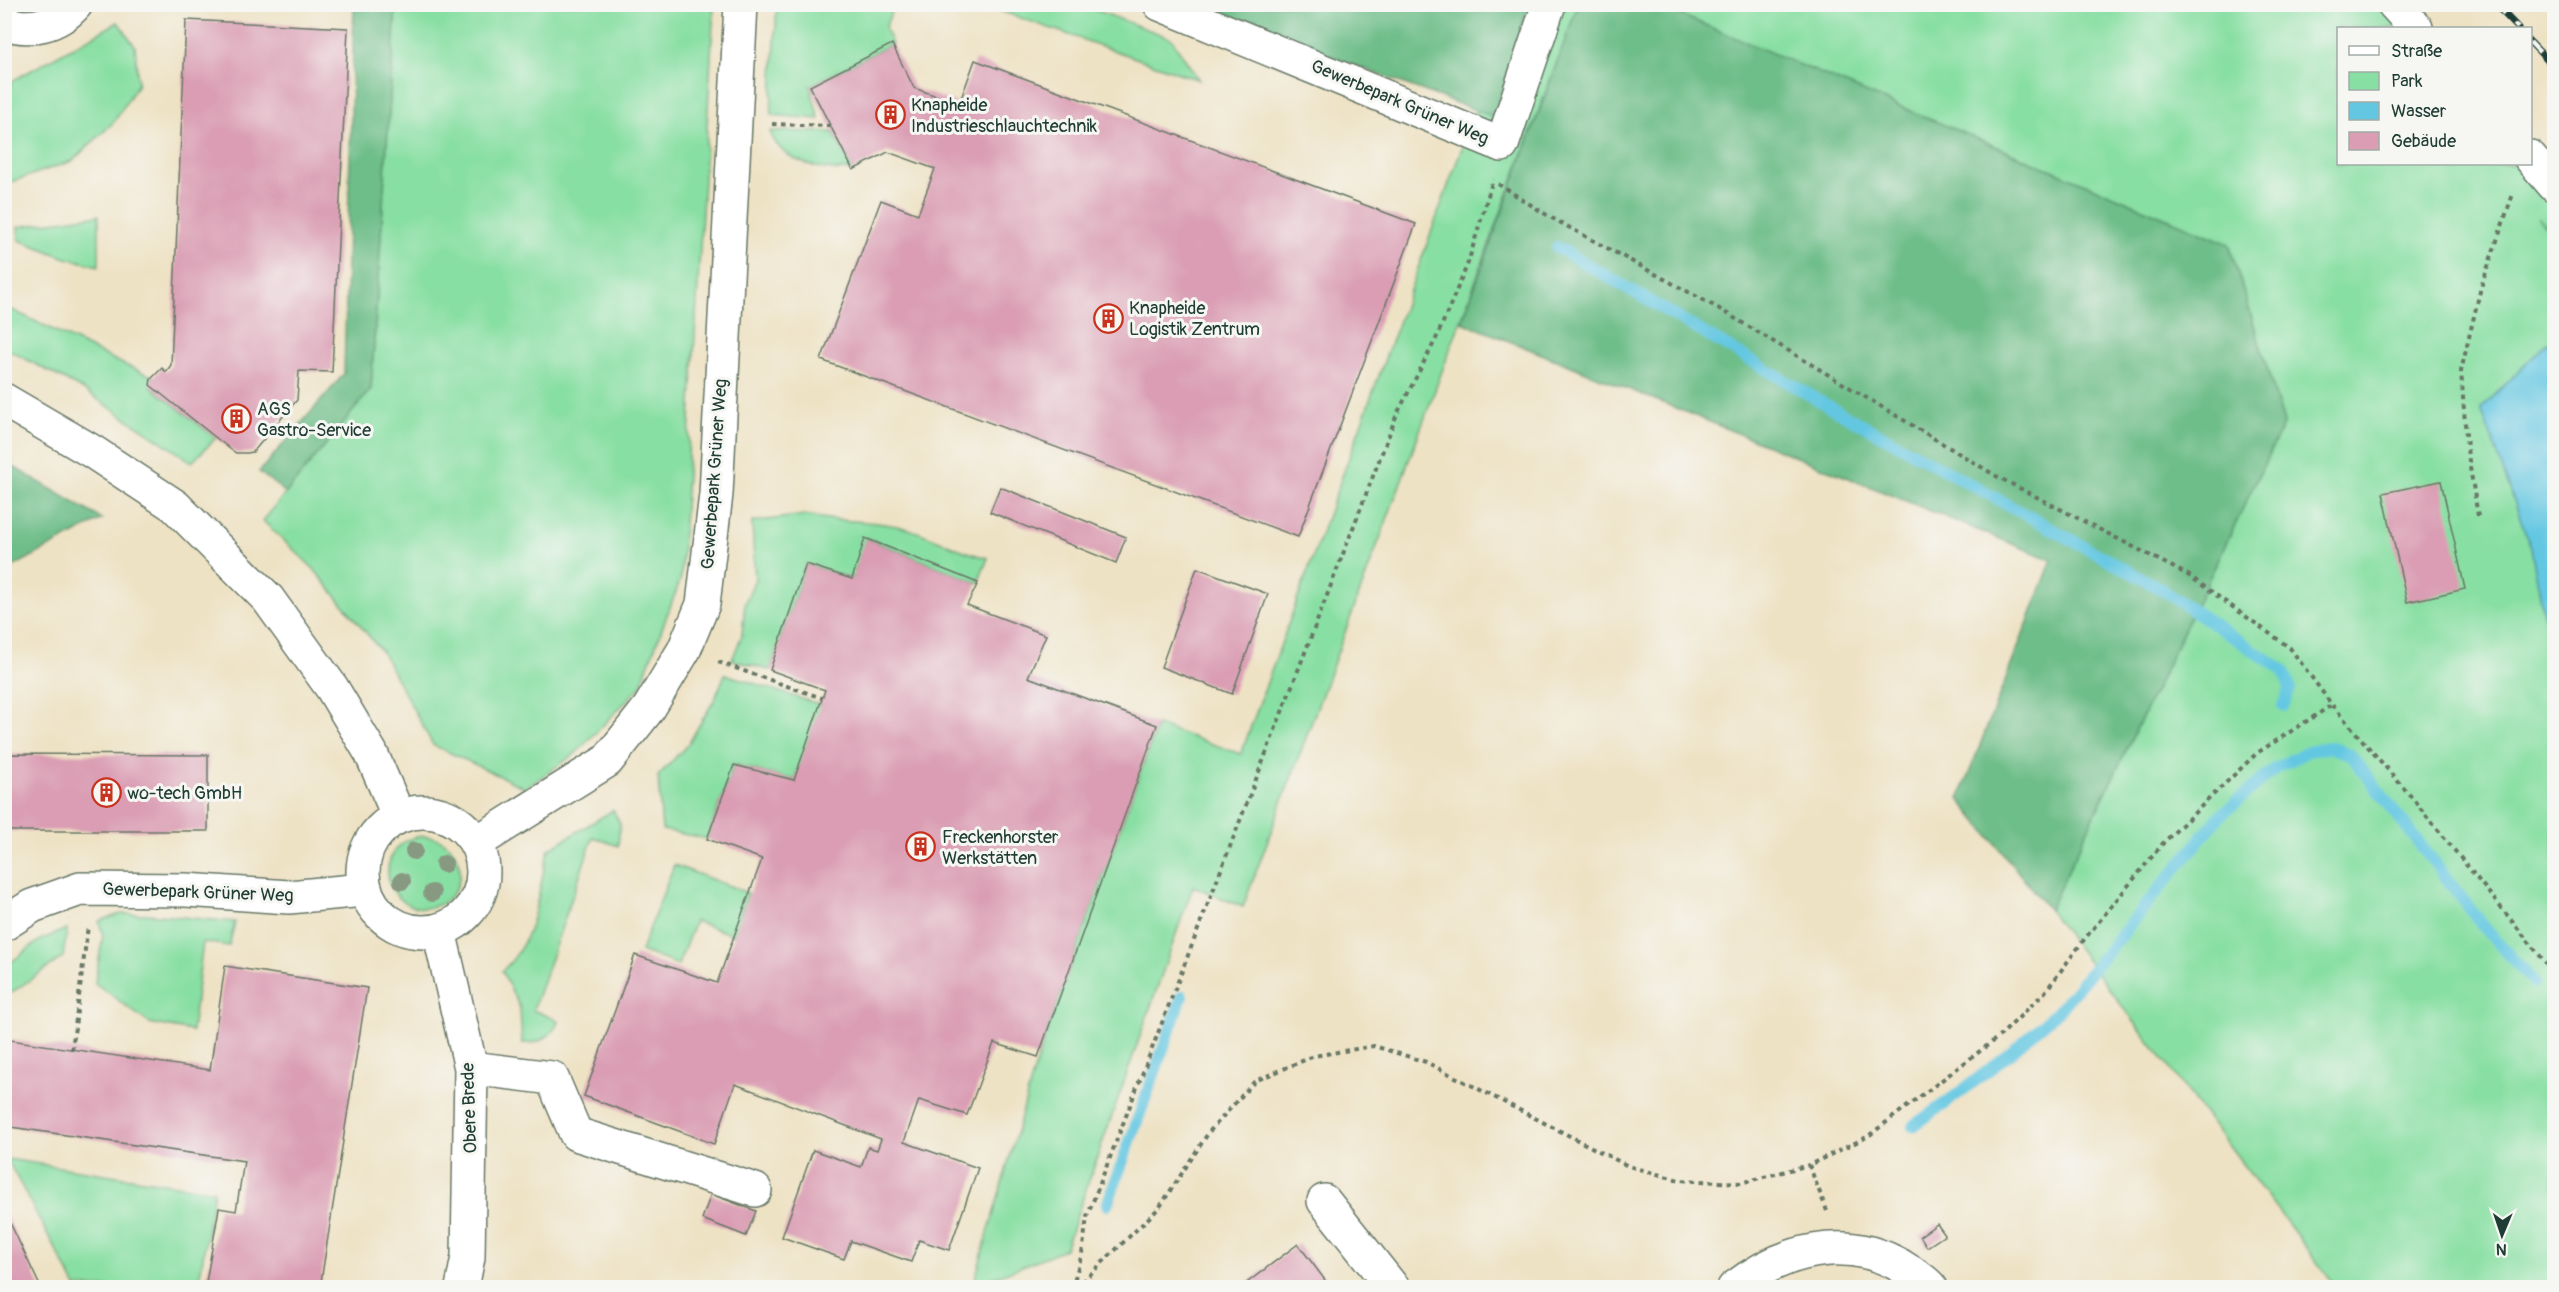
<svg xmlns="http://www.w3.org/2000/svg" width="2559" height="1292" font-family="Pangolin,sans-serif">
<rect width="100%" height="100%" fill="#f6f6f2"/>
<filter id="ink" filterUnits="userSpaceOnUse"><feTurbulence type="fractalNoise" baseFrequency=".0167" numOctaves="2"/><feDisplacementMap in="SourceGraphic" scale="12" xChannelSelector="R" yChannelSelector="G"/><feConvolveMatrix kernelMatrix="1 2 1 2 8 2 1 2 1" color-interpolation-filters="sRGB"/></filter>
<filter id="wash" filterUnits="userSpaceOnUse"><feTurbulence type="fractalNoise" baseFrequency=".008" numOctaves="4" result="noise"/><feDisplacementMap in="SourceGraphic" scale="24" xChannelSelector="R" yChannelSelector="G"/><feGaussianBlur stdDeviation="1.35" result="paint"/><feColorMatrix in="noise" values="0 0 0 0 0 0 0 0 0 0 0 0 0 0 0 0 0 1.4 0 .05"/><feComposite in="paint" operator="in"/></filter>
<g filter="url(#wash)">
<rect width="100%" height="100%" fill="#eee2c4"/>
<!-- green -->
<path fill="#88dfa3" stroke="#548e6c" stroke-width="1.5" d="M396,5h318l-33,573 -41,109 -65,67 -50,34 -92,-43 -51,-93 -69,-84 -50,-47 108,-132z
M777,5h117l-9,23 7,16 -82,42 9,33 -48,-4z
M989,5h93l89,33 28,42 -210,-73z
M1514,5h64l-335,902 -50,-21 -128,363 -92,37 65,-229 119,-332 84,29z
M1657,5h722l22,23h-63v136h182l34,40v30l-17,-17 17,18v1052h-218l-287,-377 235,-487 -55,-179z
M118,22l17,24 3,38 -24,38 -42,39 -67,23v-81l7,-22z
M770,131l63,1 20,38c-29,2 -73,-7 -83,-39z
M99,215v51l-33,-8 -47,-18 -1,-13z
M4,306l121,59 29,12 -4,9 66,52 -24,24 -110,-73 -77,-41z
M805,515c31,8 63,4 96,12 29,7 57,25 87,31l-10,25 -112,-45 -14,41 -46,-15 -36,106 -38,-10 10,-25 3,-32 10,-24 -3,-57z
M725,674l96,31 -27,75 -60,-15 -27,74 -45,-9 -4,-54 30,-32 27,-45z
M613,810l7,14 -2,22 -25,-9 -60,173 26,11c-7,15 -20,24 -37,22l-2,-35 -18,-37c35,-31 35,-79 47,-122z
M388 872a36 36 0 1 1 72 0a36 36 0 1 1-72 0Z
M674,865l74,28 -15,42 -38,-14 -17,44 -37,-14z
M121,914h27l87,8 -6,24 -26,-4 -11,89 -43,-8 -54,-40 8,-48 -4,-14z
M67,929l-4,28 -58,40v-30l35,-27z
M7,1159l207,32 -16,96h-122z"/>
<!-- forest -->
<path fill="#6ebe89" stroke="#467e5e" stroke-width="1.5" d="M354,5h42l-25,384 -85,104 -27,-21 85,-98z
M1191,5h337l-34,112z
M1578,5h79l572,239 55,179 -235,487 -90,-111 93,-239 -590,-238z
M5,462l97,57 -97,52z"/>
<!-- water -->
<path fill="#64c7e2" stroke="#42828b" stroke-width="1.5" d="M2547,343l7,9v317l-23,-121 -50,-139z"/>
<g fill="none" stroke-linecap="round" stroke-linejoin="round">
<!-- stream -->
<path stroke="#64c7e2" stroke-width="12" d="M1557,247l273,160 331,182 122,81 7,18 -7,18
M1913,1126c52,-36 101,-74 147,-117l159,-192 57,-49 32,-17 21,-4 21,7 134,173 50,56
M1107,1205l75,-209"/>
</g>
<g id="blocks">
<!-- building -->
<path fill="#da9db3" d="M186,20l162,8 -16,344 -33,-1 -2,29 -44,52 -6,1h-11l-6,-4 -80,-64 1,-6 11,-11 4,4 5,-7z
M892,44l22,44 45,16 16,-44 441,164 -118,313 -477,-177 60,-160 37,14 17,-45 -47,-17 -35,18 -43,-84z
M2441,481l24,108 -58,13 -24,-109z
M1000,487l126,50 -10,26 -126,-51z
M865,538l113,45 -11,22 79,30 -18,42 129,48 -119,332 -44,-14 -27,72 -48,-15 -15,42 74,26 -29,82 -30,-10 -8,22 -60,-21 -7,18 -62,-22 31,-87 48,17 7,-20 9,3 4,-11 -146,-55 -21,60 -130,-48 51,-141 82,28 45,-124 -55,-20 27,-74 60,15 31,-90 -55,-20 36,-106 46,15z
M1197,568l71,26 -36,100 -71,-27z
M5,754l203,1v76h-203z
M225,966l142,22 -47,300h-115l14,-80 17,3 8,-50 -240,-35v-87l206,31z
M711,1194l45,17 -10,25 -44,-17z
M4,1210l37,78h-37z
M1937,1224l8,11 -18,12 -7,-11z
M1298,1244l33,44h-91z"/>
</g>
</g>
<g filter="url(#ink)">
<use href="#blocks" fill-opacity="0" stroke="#677766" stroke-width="1.5"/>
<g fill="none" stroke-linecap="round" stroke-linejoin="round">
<defs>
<path id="minor" d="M1160,4l342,141 47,-141
M2394,4l22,24
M4,22c25,11 55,2 72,-18
M2530,157l24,28
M4,400l89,52 82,54 93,93 64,89 39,65 28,64
M363 872a60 60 0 1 1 120 0a60 60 0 1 1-120 0Z
M476,843l131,-82 42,-53 35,-58 19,-46 13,-110 25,-490
M4,924l28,-18 48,-17 106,1 103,7 75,-7
M439,931l32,137 -3,189 -6,31
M471,1068l81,10 24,56 179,56
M1324,1201l69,87
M1734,1288c49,-38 111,-54 167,-22 10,7 22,12 30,22"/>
</defs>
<!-- minor casing -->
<use href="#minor" stroke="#677766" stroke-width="36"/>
<!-- path -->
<path stroke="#677766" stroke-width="4" stroke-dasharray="4.5 4.5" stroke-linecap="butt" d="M772,124l59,2
M1498,184l52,33 166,90 282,170 190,98 102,73 42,57 76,88 146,180
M2478,516l-11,-67 -6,-78 20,-84 32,-93
M718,662l104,36
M72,1050l16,-124
M1827,1211l-18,-46 58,-28 134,-102 44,-43 38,-51 81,-99 93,-89 75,-48
M1072,1288l10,-34 5,-37 310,-803 39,-75 32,-76 25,-84
M1076,1288l83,-80 50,-76 46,-51 59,-25 60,-10 52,16 202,104 51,14 62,3 68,-18"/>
<!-- minor -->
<use href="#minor" stroke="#fff" stroke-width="33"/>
<defs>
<path id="rail" d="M2495,4l23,24
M2530,42l24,25"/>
</defs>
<!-- rail casing -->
<use href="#rail" stroke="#1f3d34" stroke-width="7"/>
<!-- rail -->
<use href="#rail" stroke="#f6f6f2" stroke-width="4.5" stroke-dasharray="14" stroke-linecap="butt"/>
</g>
<!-- trees -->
<g fill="#889981">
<circle cx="414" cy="851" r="9"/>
<circle cx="444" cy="864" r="9"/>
<circle cx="402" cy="881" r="9"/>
<circle cx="432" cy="893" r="9"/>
</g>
</g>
<!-- icons -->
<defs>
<symbol id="building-ring" viewBox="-11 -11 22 22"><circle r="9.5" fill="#f6f6f2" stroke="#c8321e" stroke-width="1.5"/><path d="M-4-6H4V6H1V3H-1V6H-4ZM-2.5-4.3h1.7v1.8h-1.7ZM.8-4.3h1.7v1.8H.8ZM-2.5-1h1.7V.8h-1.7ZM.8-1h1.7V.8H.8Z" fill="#c8321e"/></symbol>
</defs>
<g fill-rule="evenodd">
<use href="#building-ring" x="874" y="98" width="33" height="33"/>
<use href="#building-ring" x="1092" y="302" width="33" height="33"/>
<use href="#building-ring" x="220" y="402" width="33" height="33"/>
<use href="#building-ring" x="90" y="776" width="33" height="33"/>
<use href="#building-ring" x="904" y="830" width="33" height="33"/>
</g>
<g text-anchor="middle" stroke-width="6" stroke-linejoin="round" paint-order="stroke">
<!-- street labels -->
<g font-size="18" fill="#1f3d34" stroke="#f6f6f2">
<text transform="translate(1400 102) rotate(23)" y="6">Gewerbepark Grüner Weg</text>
<text transform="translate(714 474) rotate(-86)" y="6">Gewerbepark Grüner Weg</text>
<text transform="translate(198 892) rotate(2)" y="6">Gewerbepark Grüner Weg</text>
<text transform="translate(469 1108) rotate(-92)" y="6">Obere Brede</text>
</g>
<!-- poi labels -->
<g font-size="18" fill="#1f3d34" stroke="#f6f6f2" text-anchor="start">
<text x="911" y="111">Knapheide<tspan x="911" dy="21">Industrieschlauchtechnik</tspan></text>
<text x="1129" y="314">Knapheide<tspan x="1129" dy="21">Logistik Zentrum</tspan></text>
<text x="257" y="415">AGS<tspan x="257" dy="21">Gastro-Service</tspan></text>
<text x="127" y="799">wo-tech GmbH</text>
<text x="942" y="843">Freckenhorster<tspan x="942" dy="21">Werkstätten</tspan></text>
</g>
</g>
<!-- margin -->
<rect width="2559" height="1292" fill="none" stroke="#f6f6f2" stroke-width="24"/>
<!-- legend -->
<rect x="2337" y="27" width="195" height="138" fill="#f6f6f2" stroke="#a0aca6" stroke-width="1.5"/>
<rect x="2349" y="46" width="30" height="9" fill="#ffffff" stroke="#a0aca6" stroke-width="1.5"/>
<text x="2391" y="57" font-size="18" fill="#1f3d34">Straße</text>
<rect x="2349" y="72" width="30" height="18" fill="#88dfa3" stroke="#a0aca6" stroke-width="1.5"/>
<text x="2391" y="87" font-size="18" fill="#1f3d34">Park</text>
<rect x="2349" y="102" width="30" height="18" fill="#64c7e2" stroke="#a0aca6" stroke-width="1.5"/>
<text x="2391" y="117" font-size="18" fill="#1f3d34">Wasser</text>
<rect x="2349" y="132" width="30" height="18" fill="#da9db3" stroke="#a0aca6" stroke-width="1.5"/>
<text x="2391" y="147" font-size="18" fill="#1f3d34">Gebäude</text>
<!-- north arrow -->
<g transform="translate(2502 1235) rotate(182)" stroke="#f6f6f2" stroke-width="4.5" paint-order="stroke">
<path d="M0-4.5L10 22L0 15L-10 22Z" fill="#1f3d34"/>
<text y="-9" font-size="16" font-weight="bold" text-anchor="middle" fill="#1f3d34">N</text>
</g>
</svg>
